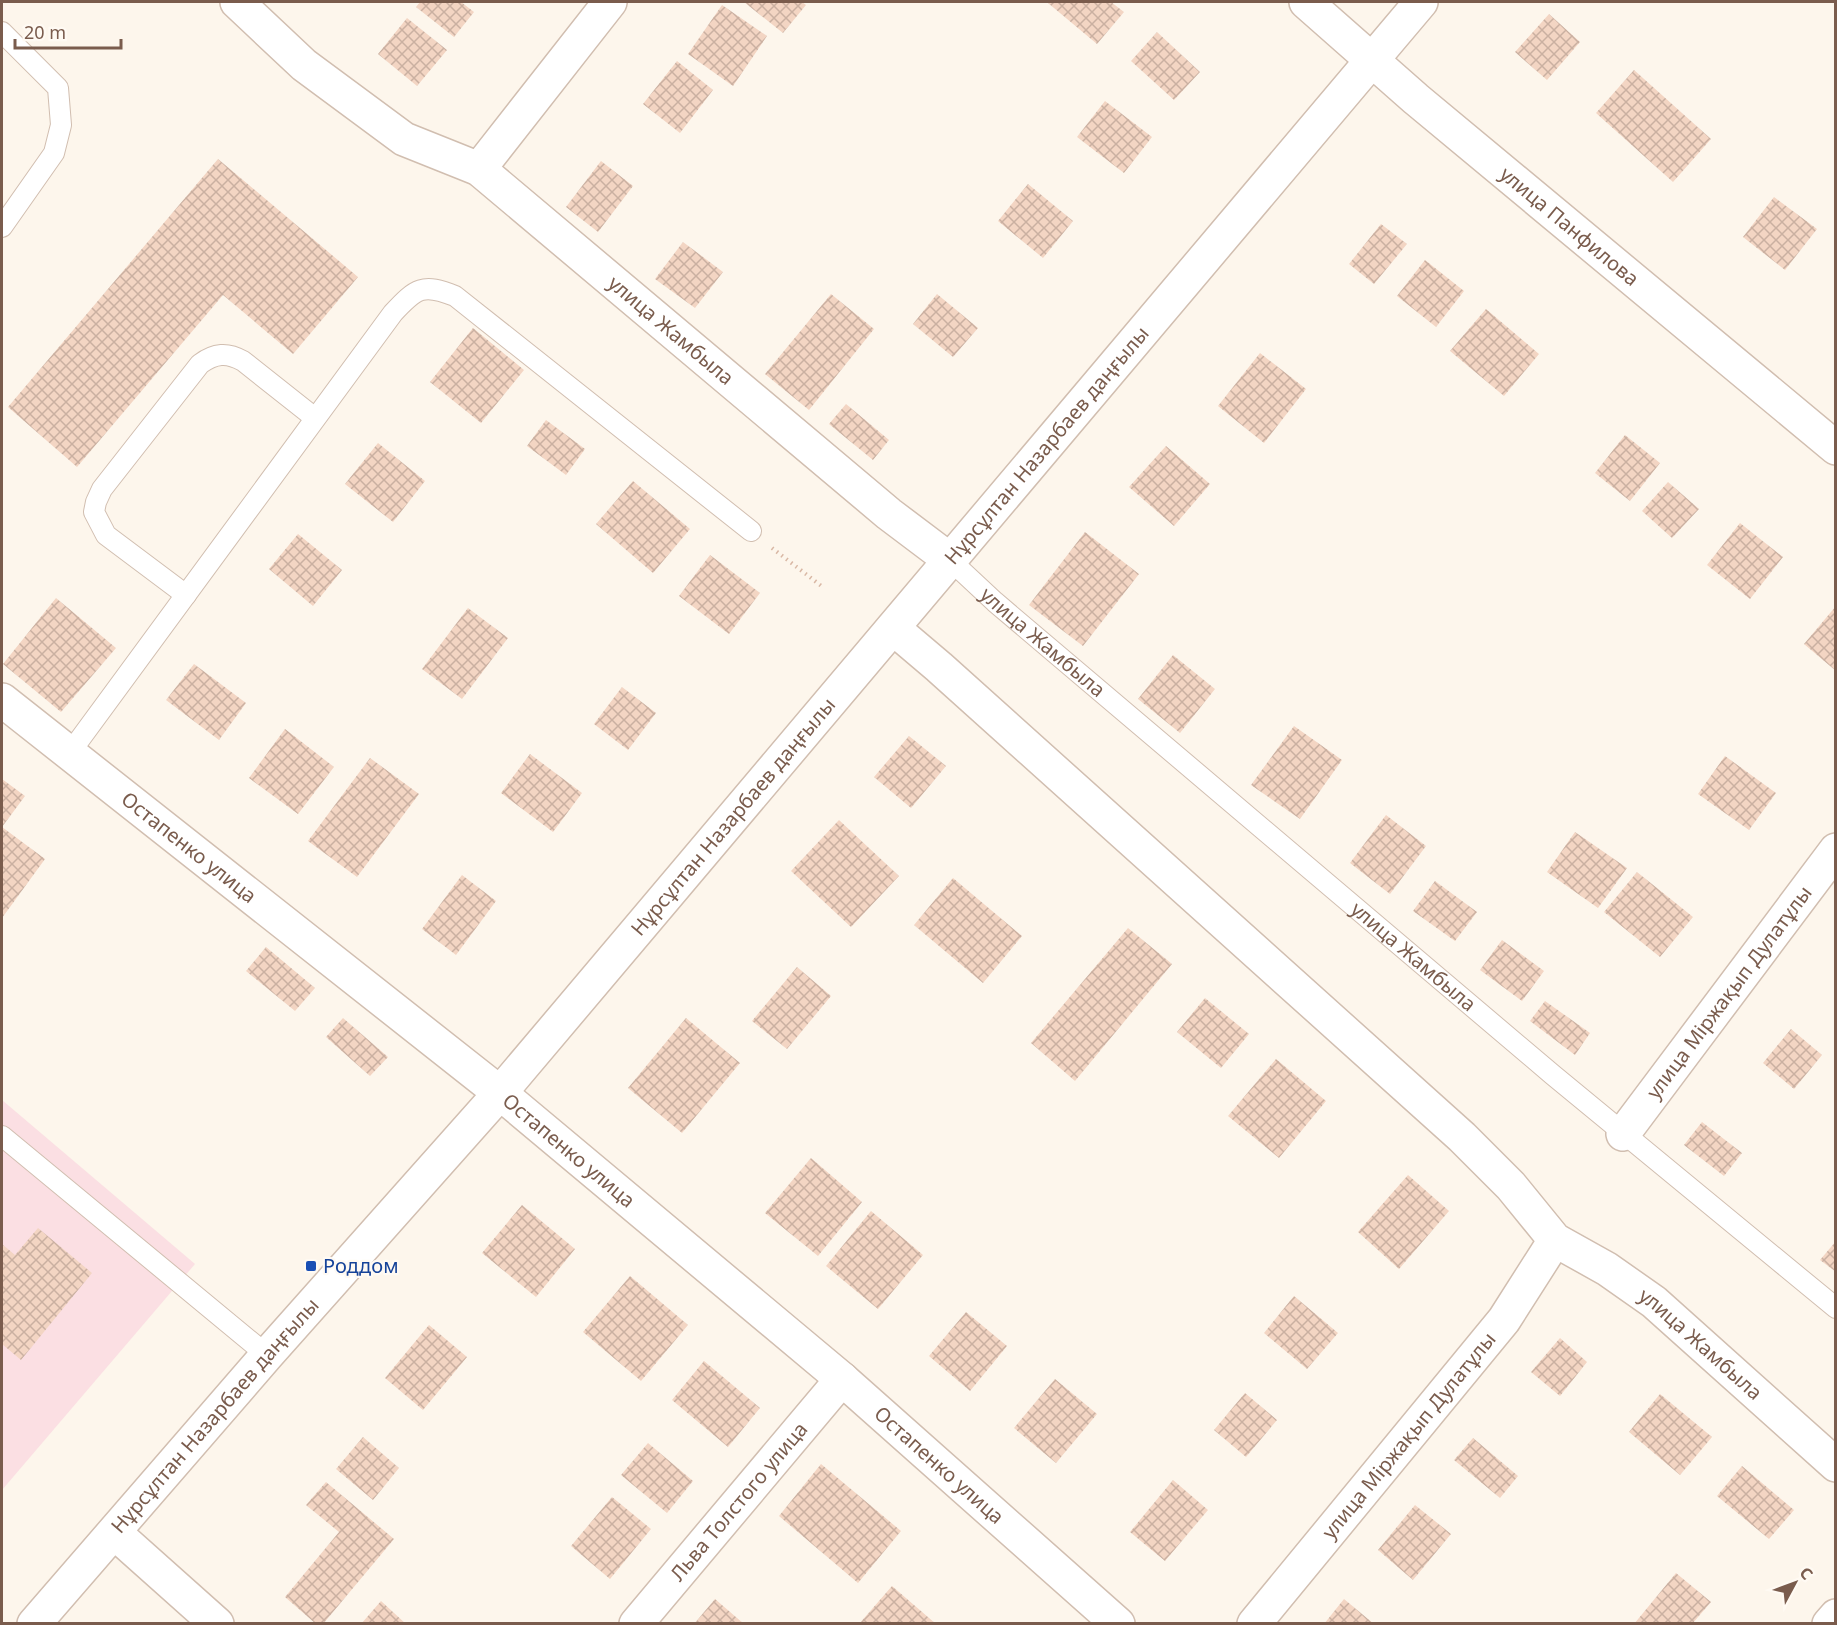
<svg xmlns="http://www.w3.org/2000/svg" width="1837" height="1625" font-family="'Noto Sans',sans-serif">
<defs>
<pattern id="building-cross-hatch" width="8" height="8" patternUnits="userSpaceOnUse" patternTransform="scale(1.5)"><rect width="8" height="8" fill="#f3d5c3"/><path d="M0 0l8 8M0 8l8-8" fill="none" stroke="#cab0a1"/></pattern>
</defs>
<rect width="100%" height="100%" fill="#fdf6ec"/>
<!-- medical -->
<path fill="#fbdfe3" d="M2,1100l193,164 -193,226z"/>
<!-- building -->
<path fill="url(#building-cross-hatch)" d="M420,2h41l13,10 -20,25 -38,-30z
M744,2h58l4,3 -23,28z
M1049,2h62l13,10 -27,32 -49,-41z
M722,5l45,31 -34,50 -45,-32z
M1549,14l31,28 -33,38 -32,-28z
M407,18l40,32 -30,36 -39,-32z
M1157,32l43,40 -26,28 -43,-39z
M677,61l36,29 -33,43 -37,-29z
M1634,70l77,69 -38,43 -77,-69z
M1105,101l47,36 -28,36 -47,-36z
M218,159l140,118 -65,77 -70,-59 -146,172 -69,-60z
M601,161l32,25 -35,46 -32,-25z
M1028,184l45,37 -30,37 -45,-37z
M1774,197l43,32 -32,41 -42,-33z
M1381,224l26,20 -33,40 -25,-20z
M683,242l40,30 -28,36 -40,-29z
M1425,260l39,31 -28,36 -39,-31z
M831,294l43,35 -65,81 -44,-36z
M937,294l41,34 -25,29 -40,-33z
M1486,309l53,45 -35,42 -54,-45z
M473,328l51,42 -43,53 -51,-41z
M1260,353l46,36 -42,54 -46,-37z
M846,404l43,36 -16,20 -44,-36z
M546,420l39,29 -19,26 -39,-29z
M1625,435l35,28 -30,38 -35,-28z
M378,443l47,38 -32,41 -48,-38z
M1166,446l44,38 -36,42 -45,-39z
M633,481l57,48 -37,44 -57,-49z
M1668,482l31,27 -27,29 -30,-27z
M1740,523l43,34 -33,42 -43,-34z
M1085,532l54,42 -56,72 -54,-41z
M298,534l44,36 -29,36 -44,-37z
M710,555l50,38 -31,41 -50,-38z
M56,598l60,50 -55,64 -58,-48z
M1836,606v65l-32,-27z
M468,608l40,30 -46,61 -40,-30z
M1173,655l42,34 -35,44 -42,-34z
M194,664l52,39 -27,37 -53,-40z
M622,687l34,26 -28,37 -34,-26z
M1294,726l48,34 -42,59 -49,-34z
M285,729l49,38 -36,47 -49,-36z
M909,736l37,30 -35,42 -37,-31z
M530,754l52,39 -29,39 -52,-39z
M1725,756l51,37 -27,37 -51,-36z
M370,758l49,36 -62,83 -49,-36z
M2,779l23,17 -23,31 43,32 -43,59z
M1386,815l40,31 -36,48 -40,-31z
M839,820l60,56 -48,51 -60,-56z
M1575,832l52,36 -29,40 -51,-36z
M1637,872l56,45 -33,40 -56,-45z
M462,875l34,26 -40,54 -34,-26z
M953,878l69,58 -39,47 -69,-58z
M1435,881l42,31 -22,29 -42,-30z
M1128,928l44,36 -97,117 -44,-38z
M1502,940l42,31 -22,30 -42,-31z
M266,947l49,41 -20,23 -49,-40z
M797,967l34,29 -44,53 -35,-28z
M1205,998l44,36 -28,34 -44,-36z
M1545,1001l45,32 -15,22 -45,-34z
M343,1018l45,39 -18,19 -44,-39z
M686,1018l54,45 -58,70 -54,-45z
M1791,1029l31,26 -28,34 -31,-26z
M1276,1059l50,42 -47,57 -51,-42z
M1702,1122l40,31 -18,23 -40,-31z
M811,1158l51,44 -44,54 -53,-43z
M1408,1175l41,36 -50,58 -41,-37z
M522,1205l53,44 -39,48 -54,-44z
M871,1211l52,44 -45,54 -52,-43z
M38,1228l54,45 -71,87 -19,-16v-100l13,11z
M1836,1241v31l-16,-12z
M630,1276l58,49 -47,56 -58,-49z
M1294,1296l44,37 -31,36 -43,-36z
M966,1312l41,34 -37,45 -41,-35z
M429,1325l38,32 -44,53 -38,-32z
M1560,1338l27,24 -27,34 -29,-24z
M704,1361l56,47 -32,39 -56,-47z
M1055,1379l42,35 -41,49 -42,-35z
M1245,1393l32,27 -31,37 -32,-27z
M1660,1394l52,43 -32,38 -51,-43z
M363,1437l36,31 -26,32 -37,-31z
M1473,1438l45,38 -18,22 -46,-38z
M648,1443l45,38 -26,32 -46,-38z
M821,1464l80,67 -43,52 -79,-67z
M1742,1466l52,44 -25,29 -52,-43z
M1173,1480l35,30 -43,51 -35,-29z
M326,1482l68,57 -71,85h-7l-31,-27 54,-65 -33,-27z
M612,1497l39,32 -41,50 -39,-33z
M1415,1505l36,29 -38,46 -35,-30z
M1676,1573l35,29 -19,22h-58z
M892,1586l44,38h-77z
M715,1599l29,25h-50z
M1344,1599l30,25h-50z
M381,1601l25,23h-45z"/>
<g fill="none" stroke-linecap="round" stroke-linejoin="round">
<defs>
<g id="service">
<path d="M2,32l56,56 3,37 -7,28 -52,74"/>
<path id="s1" d="M950,560l45,42 558,473 283,233"/>
<path d="M186,595l-80,-60 -12,-23 2,-10 6,-13 98,-125c15,-11 27,-12 43,-3l72,57"/>
<path d="M69,754l324,-441c23,-25 30,-30 62,-17l296,235"/>
<path d="M2,1136l265,219"/>
</g>
<g id="minor">
<path id="s2" d="M237,2l67,63 100,74 75,30 410,345 61,46"/>
<path id="s3" d="M1306,2l110,97 420,349"/>
<path d="M479,169l131,-167"/>
<path id="s4" d="M893,628l46,39 523,470 49,49 44,54 52,29 47,33 182,163"/>
<path id="s5" d="M2,700l498,393 342,286 276,245"/>
<path id="s6" d="M1623,1134l213,-284"/>
<path d="M115,1533l102,91"/>
<path id="s7" d="M636,1624l206,-245"/>
<path id="s8" d="M1254,1624l250,-304 51,-80"/>
<path d="M1829,1624l7,-8"/>
</g>
<g id="tertiary">
<path id="s9" d="M34,1624l233,-269 233,-262 921,-1091"/>
</g>
</defs>
<!-- service casing -->
<use href="#service" stroke="#d1beb0" stroke-width="22"/>
<!-- minor casing -->
<use href="#minor" stroke="#d1beb0" stroke-width="36"/>
<!-- tertiary casing -->
<use href="#tertiary" stroke="#d1beb0" stroke-width="36"/>
<!-- path -->
<path stroke="#d9b8a5" stroke-width="4" stroke-dasharray="1.5 4.5" stroke-linecap="butt" d="M772,548l52,40"/>
<!-- service -->
<use href="#service" stroke="#fff" stroke-width="20"/>
<!-- minor -->
<use href="#minor" stroke="#fff" stroke-width="33"/>
<!-- tertiary -->
<use href="#tertiary" stroke="#fff" stroke-width="33"/>
</g>
<!-- markers -->
<rect fill="#1a4fb4" stroke="#fffaf3" stroke-width="2" x="305" y="1260" width="12" height="12" rx="3"/>
<g text-anchor="middle" stroke-width="4.5" stroke-linejoin="round" paint-order="stroke">
<!-- street labels -->
<g font-size="20" fill="#7a5c4d" stroke="#fffaf3">
<text dy="7" stroke="none"><textPath href="#s3" startOffset="346">улица Панфилова</textPath></text>
<text dy="7" stroke="none"><textPath href="#s2" startOffset="548">улица Жамбыла</textPath></text>
<text dy="7" stroke="none"><textPath href="#s9" startOffset="1554">Нұрсұлтан Назарбаев даңғылы</textPath></text>
<text dy="7" stroke="none"><textPath href="#s1" startOffset="124">улица Жамбыла</textPath></text>
<text dy="7" stroke="none"><textPath href="#s9" startOffset="1068">Нұрсұлтан Назарбаев даңғылы</textPath></text>
<text dy="7" stroke="none"><textPath href="#s5" startOffset="238">Остапенко улица</textPath></text>
<text dy="7" stroke="none"><textPath href="#s1" startOffset="610">улица Жамбыла</textPath></text>
<text dy="7" stroke="none"><textPath href="#s6" startOffset="177">улица Міржақып Дулатұлы</textPath></text>
<text dy="7" stroke="none"><textPath href="#s5" startOffset="724">Остапенко улица</textPath></text>
<text dy="7" stroke="none"><textPath href="#s4" startOffset="1082">улица Жамбыла</textPath></text>
<text dy="7" stroke="none"><textPath href="#s9" startOffset="276">Нұрсұлтан Назарбаев даңғылы</textPath></text>
<text dy="7" stroke="none"><textPath href="#s8" startOffset="244">улица Міржақып Дулатұлы</textPath></text>
<text dy="7" stroke="none"><textPath href="#s5" startOffset="1210">Остапенко улица</textPath></text>
<text dy="7" stroke="none"><textPath href="#s7" startOffset="160">Льва Толстого улица</textPath></text>
</g>
<!-- transit labels -->
<g font-size="20" fill="#164399" stroke="#fffaf3" text-anchor="start">
<text x="323" y="1273">Роддом</text>
</g>
</g>
<!-- border -->
<rect width="1837" height="1625" fill="none" stroke="#7a5c4d" stroke-width="6"/>
<!-- north arrow -->
<g transform="translate(1795 1583) rotate(49)" stroke="#fffaf3" stroke-width="4.5" paint-order="stroke">
<path d="M0-4.5L10 22L0 15L-10 22Z" fill="#7a5c4d"/>
<text y="-9" font-size="16" font-weight="bold" text-anchor="middle" fill="#7a5c4d">С</text>
</g>
<!-- scale -->
<path d="M15 39v9h106v-9" fill="none" stroke="#7a5c4d" stroke-width="3"/>
<text x="24" y="39" font-size="18" fill="#7a5c4d" stroke="#fffaf3" stroke-width="4.5" paint-order="stroke">20 m</text>
</svg>
